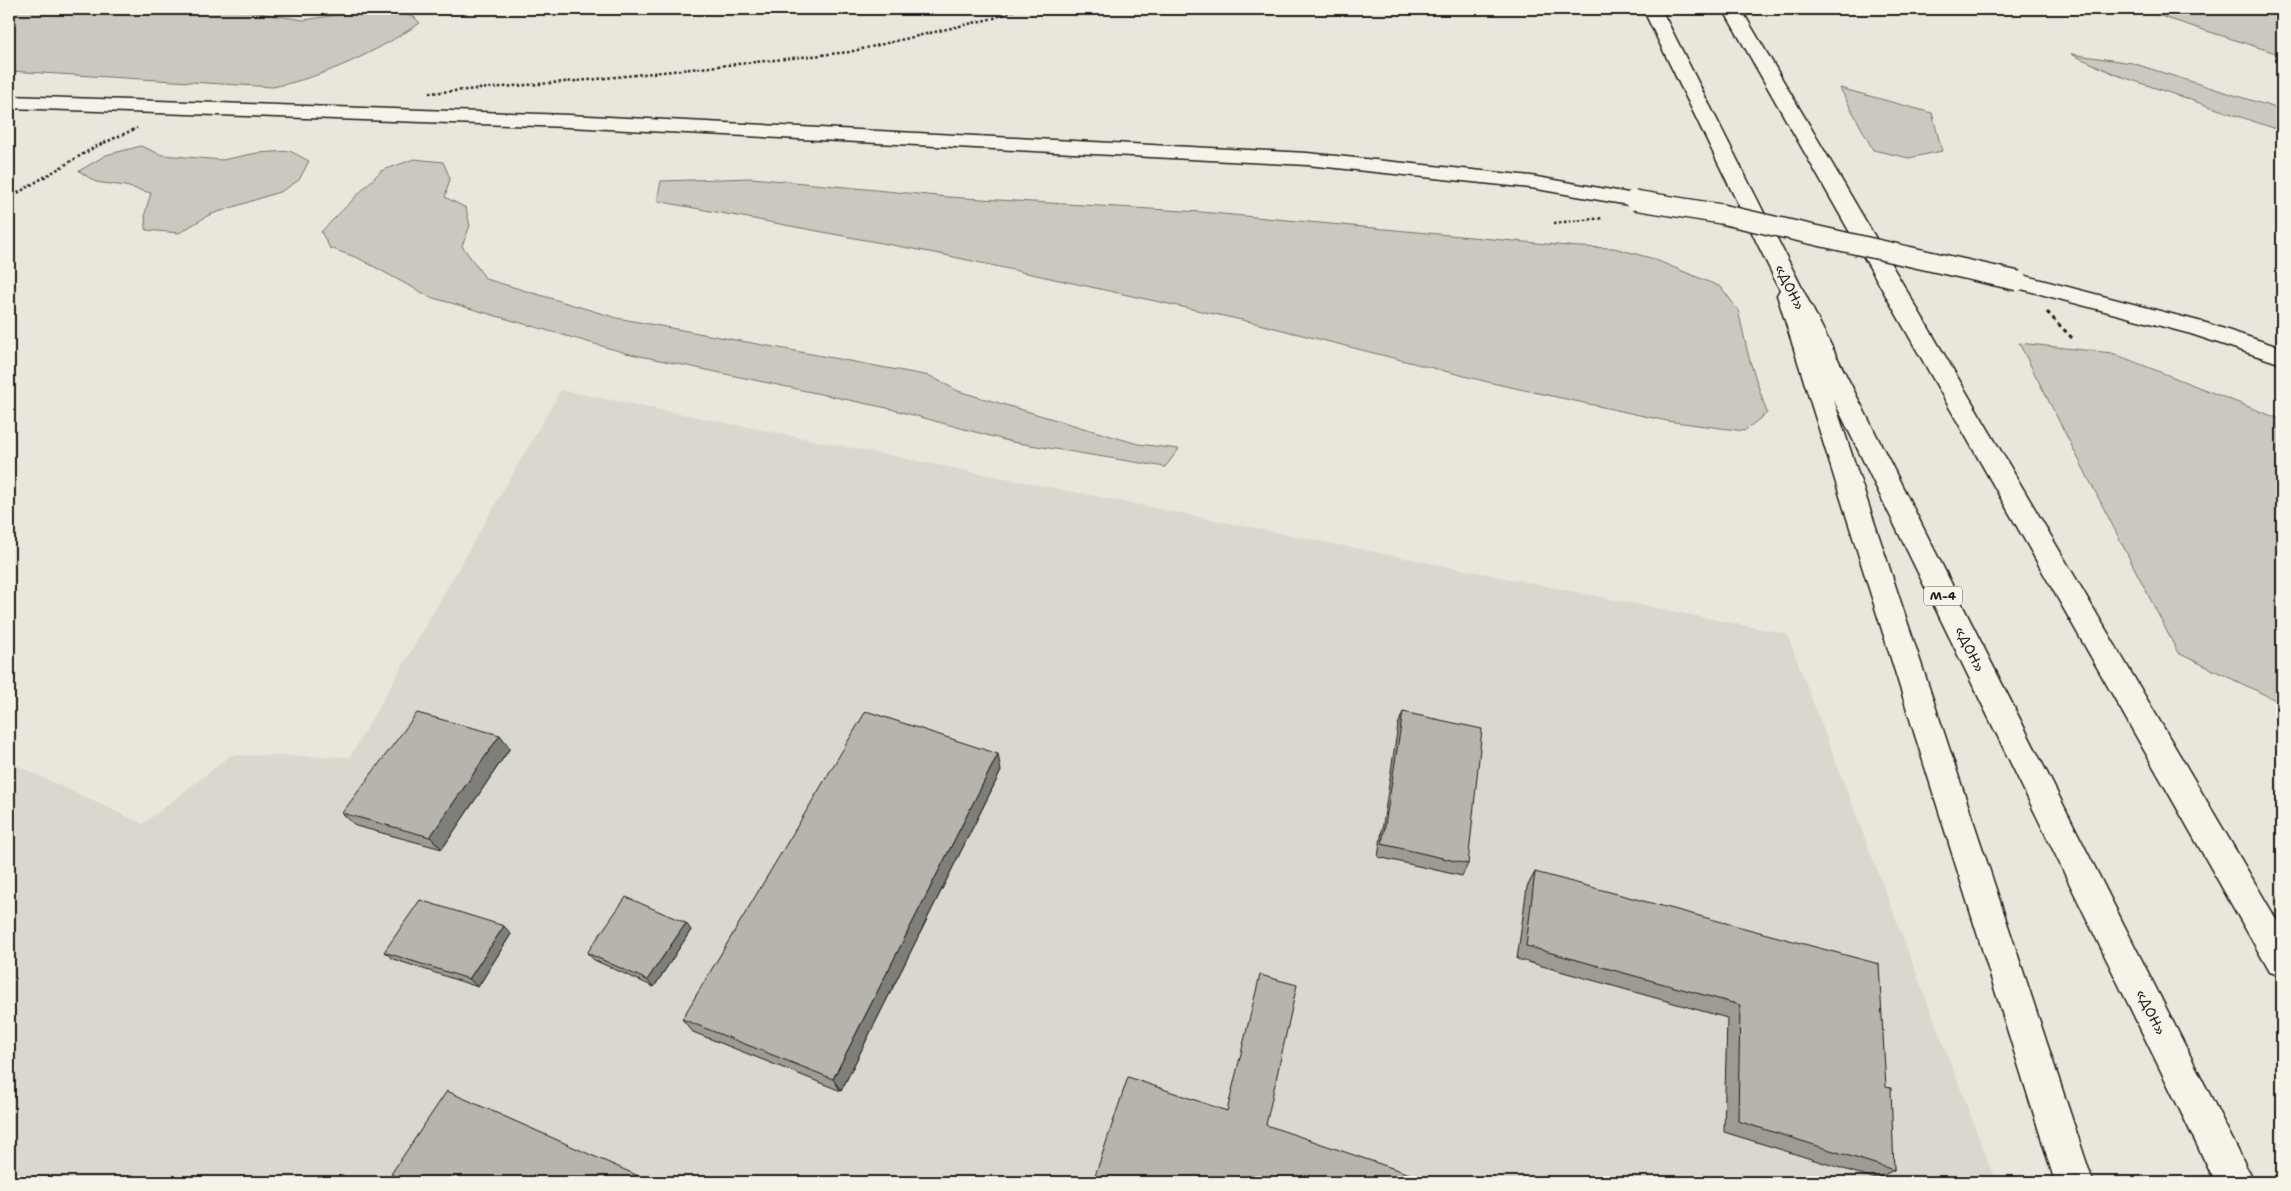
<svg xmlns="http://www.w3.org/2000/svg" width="2291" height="1191" font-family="'Shantell Sans',sans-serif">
<rect width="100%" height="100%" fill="#eae6dc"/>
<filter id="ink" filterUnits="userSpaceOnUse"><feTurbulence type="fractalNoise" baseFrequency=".02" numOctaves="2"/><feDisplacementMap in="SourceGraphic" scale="10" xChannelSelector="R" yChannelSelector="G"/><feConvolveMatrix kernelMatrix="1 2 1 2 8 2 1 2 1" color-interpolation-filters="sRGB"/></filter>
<g filter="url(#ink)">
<!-- built -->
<path fill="#dad7ce" d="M561,390l1226,244 209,548h-1987v-420l134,62 88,-69 119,2z"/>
<!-- green -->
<path fill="#ccc8c0" stroke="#74726e" d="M9,9h224l71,11 61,-9 28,1 21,5 6,6c-46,30 -93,53 -147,64l-264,-16z
M2138,9h144v46z
M2071,54l61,9 150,47v21l-165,-56z
M1840,88l92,25 10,38 -33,7 -36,-8z
M141,146l21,9 60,5 35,-7 33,-2 19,10 -10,19 -17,11 -73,24 -30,18 -33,-3 -1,-17 6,-20 -26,-7 -29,-4 -17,-11 27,-16z
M414,159l29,3 7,16 -5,19 21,11 4,18 -8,20 24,33 131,39 313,58 28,15 180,53 41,5 -14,18 -153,-25 -125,-34 -261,-55 -196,-56 -72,-39 -28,-10 -9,-16 60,-61z
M752,178l196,19 253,15 378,35 35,1 37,10 70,29 17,23 11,48 18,55 -23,18 -77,-10 -175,-38 -241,-61 -311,-68 -283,-53 4,-20z
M2019,343l93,10 170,67v283l-104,-50z"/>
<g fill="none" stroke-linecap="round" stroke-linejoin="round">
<defs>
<path id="tertiary" d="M9,96l560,19 738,38 224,23 103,18 7,2 3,4 -3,4 -7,2 -103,-18 -224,-23 -738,-38 -560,-19z
M2018,274l188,49 76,25v16l-91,-30 -181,-48 -3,-5 3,-5z
M1788,288l8,2 3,5 294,887h-38l-278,-887 3,-5z"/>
<path id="motorway" d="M1643,9h18l593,1173h-39z
M1723,9h18l541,920v47l-12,-4z"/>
</defs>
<!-- tertiary casing -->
<use href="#tertiary" stroke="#1c1c1c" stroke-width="3"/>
<!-- motorway casing -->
<use href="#motorway" stroke="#1c1c1c" stroke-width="3"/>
<!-- path-far1 -->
<path stroke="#1c1c1c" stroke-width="2.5" stroke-dasharray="2.5 2.5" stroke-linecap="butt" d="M429,93l159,-13 261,-28 145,-34 24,-9
M9,198l86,-51 42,-19
M1554,223l49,-5"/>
<!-- path -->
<path stroke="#1c1c1c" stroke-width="3" stroke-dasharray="4 4" stroke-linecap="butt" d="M2047,312l25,26"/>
<!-- tertiary -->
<use href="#tertiary" fill="#f7f3e8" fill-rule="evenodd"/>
<!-- motorway -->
<use href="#motorway" fill="#f7f3e8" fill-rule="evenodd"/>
<defs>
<path id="tertiary-bridge" d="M1634,200l87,14 297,67"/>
</defs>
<!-- tertiary-bridge casing -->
<use href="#tertiary-bridge" stroke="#1c1c1c" stroke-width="22" stroke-linecap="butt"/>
<!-- tertiary-bridge -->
<use href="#tertiary-bridge" stroke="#f7f3e8" stroke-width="19"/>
</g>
<!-- wall -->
<path fill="#9d9b94" stroke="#1c1c1c" d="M1403,712l65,152 -6,12 -84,-19 20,-132z
M510,748l-68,101 -86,-23 -14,-13z
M1001,771l-160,320 -148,-59 -11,-13z
M1535,872l351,215 8,83 -18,9 -152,-47 3,-114 -210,-59 10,-72z
M691,930l-37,57 -60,-27 -7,-7z
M511,934l-33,53 -85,-28 -9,-7z"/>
<!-- shaded-wall -->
<path fill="#7f7e78" stroke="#1c1c1c" d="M500,735l10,13 -68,101 -12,-12z
M998,754l3,17 -160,320 -8,-12z
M686,923l5,7 -37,57 -7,-7z
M504,926l7,8 -33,53 -9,-8z"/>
<!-- building -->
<path fill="#b6b4ac" stroke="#1c1c1c" d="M866,711l132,43 -165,325 -151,-60z
M1403,712l79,17 -14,135 -86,-20z
M417,713l83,22 -70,102 -88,-24z
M1535,872l344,92 7,123 5,1 3,82 -156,-49 2,-116 -214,-59z
M626,897l60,26 -39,57 -60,-27z
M420,900l84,26 -35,53 -85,-27z
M1260,975l37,10 -31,140 167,57h-340l35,-105 99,34z
M447,1091l205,91h-245l-16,-8z"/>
</g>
<g text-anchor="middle" stroke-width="5" stroke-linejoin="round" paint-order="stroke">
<!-- shield labels -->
<rect fill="#f7f3e8" stroke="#5e5c59" stroke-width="1" x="1924" y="586.5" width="38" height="19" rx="4"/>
<g font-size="12" font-weight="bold" fill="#1c1c1c">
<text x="1943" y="600">М-4</text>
</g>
<!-- street labels -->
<g font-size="14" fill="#1c1c1c" stroke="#f7f3e8">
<text transform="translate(1790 287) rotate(64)" y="5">«ДОН»</text>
<text transform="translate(1970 649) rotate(64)" y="5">«ДОН»</text>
<text transform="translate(2151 1012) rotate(64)" y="5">«ДОН»</text>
</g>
</g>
<!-- margin -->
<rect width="2291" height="1191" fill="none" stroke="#f7f3e8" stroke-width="30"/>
<rect x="15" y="15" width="2261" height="1161" fill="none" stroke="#1c1c1c" stroke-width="2" filter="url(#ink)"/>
</svg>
